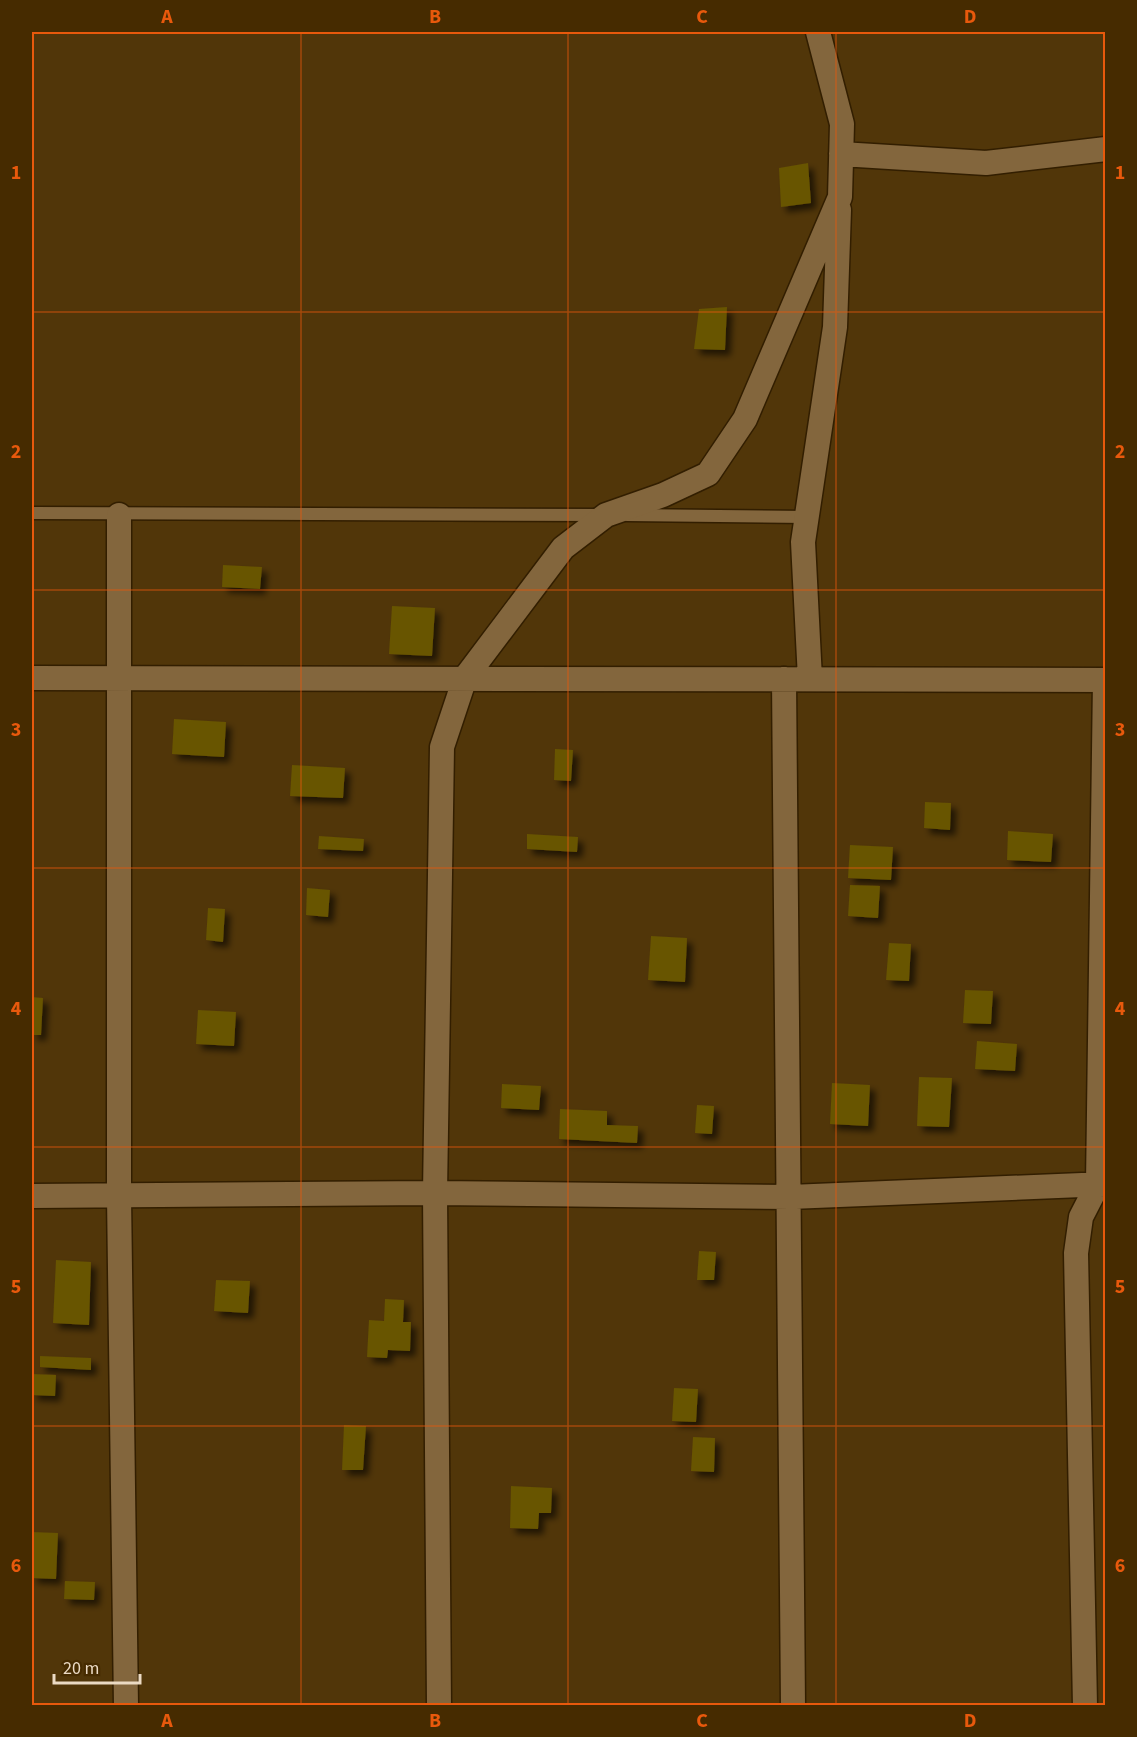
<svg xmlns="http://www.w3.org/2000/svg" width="1137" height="1737" font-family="'Source Sans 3',sans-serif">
<defs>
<filter id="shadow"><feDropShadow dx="5.5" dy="5.5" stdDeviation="3" flood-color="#0009"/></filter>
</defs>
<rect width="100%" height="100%" fill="#513609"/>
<!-- building -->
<path fill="#675400" filter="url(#shadow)" d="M808,163l3,40 -30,4 -2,-39z
M727,307l-2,43 -31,-1 5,-40z
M223,565l39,2 -2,22 -38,-2z
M392,606l43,2 -3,48 -43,-2z
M174,719l52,3 -2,35 -52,-3z
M555,749l18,1 -2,31 -17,-1z
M292,765l53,3 -2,30 -53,-2z
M925,802l26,1 -1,27 -26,-2z
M1008,831l45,3 -2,28 -44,-2z
M527,834l51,3 -1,15 -50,-3z
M319,836l45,3 -1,12 -45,-2z
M850,845l43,2 -2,33 -43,-2z
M850,885l30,1 -2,32 -30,-2z
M307,888l23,2 -2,27 -22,-2z
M208,908l17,1 -2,33 -17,-2z
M651,936l36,2 -2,44 -37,-2z
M889,943l22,1 -2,37 -23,-1z
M965,990l28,1 -2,33 -28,-1z
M32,997l11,1 -2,37h-9z
M198,1010l38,2 -2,34 -38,-2z
M977,1041l40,3 -2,27 -40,-2z
M919,1077l33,1 -3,49 -32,-1z
M832,1083l38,2 -2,41 -38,-2z
M502,1084l39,2 -2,24 -38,-2z
M697,1105l17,1 -2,28 -17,-1z
M560,1109l47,2v14l31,1 -1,17 -78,-4z
M699,1251l17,1 -2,28h-17z
M56,1260l35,2 -2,63 -36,-2z
M216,1280l34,1 -2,32 -34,-2z
M385,1299l19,1 -1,22h8l-1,29 -22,-1 -1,8 -20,-1 2,-37 15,1z
M40,1356l51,2v12l-51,-3z
M32,1374l24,1 -1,21 -23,-1z
M674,1388l24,1 -2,33 -24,-1z
M344,1425l22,1 -3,44h-21z
M693,1437l22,1 -1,34 -23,-1z
M511,1486l41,2 -1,25h-12l-1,16 -28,-1z
M32,1532l26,1 -2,46 -24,-1z
M65,1581l30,1 -1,18 -30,-1z"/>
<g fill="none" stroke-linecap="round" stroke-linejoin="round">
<defs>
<path id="service" d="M32,513l571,2
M627,515l180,2"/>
<path id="minor" d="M841,154l145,9 120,-14
M119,515v682l7,509
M32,678l1074,2
M784,679l9,1027
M810,679l-7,-137 32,-215 4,-117
M32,1196l403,-3 355,4 316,-13
M439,1706l-4,-513 7,-446 23,-69 98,-130 43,-33 57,-20 45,-21 37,-55 95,-222 2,-73 -24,-92
M1085,1706l-9,-453 5,-36 17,-33 7,-504"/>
</defs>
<!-- service casing -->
<use href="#service" stroke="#321e00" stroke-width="15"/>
<!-- minor casing -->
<use href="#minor" stroke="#321e00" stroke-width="27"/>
<!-- service -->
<use href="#service" stroke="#83663d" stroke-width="12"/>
<!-- minor -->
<use href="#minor" stroke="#83663d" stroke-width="24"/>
</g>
<!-- grid -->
<path fill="none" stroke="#e8590c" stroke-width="1.5" stroke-opacity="0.55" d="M301,32v1674M568,32v1674M836,32v1674M32,312h1074M32,590h1074M32,868h1074M32,1147h1074M32,1426h1074"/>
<!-- border -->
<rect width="1137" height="1737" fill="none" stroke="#462b00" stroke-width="66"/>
<!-- scale -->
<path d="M54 1674v9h86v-9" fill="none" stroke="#ebdac4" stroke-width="3"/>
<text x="63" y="1674" font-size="18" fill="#ebdac4" stroke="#462b00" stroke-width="4.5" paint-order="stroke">20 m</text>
<rect x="33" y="33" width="1071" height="1671" fill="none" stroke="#e8590c" stroke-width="2"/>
<g font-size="20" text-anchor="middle" font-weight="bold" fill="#e8590c">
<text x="167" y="23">A</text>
<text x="435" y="23">B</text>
<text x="702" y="23">C</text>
<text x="970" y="23">D</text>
<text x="16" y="179">1</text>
<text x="1120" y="179">1</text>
<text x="16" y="458">2</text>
<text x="1120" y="458">2</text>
<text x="16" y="736">3</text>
<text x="1120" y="736">3</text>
<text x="16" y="1015">4</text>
<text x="1120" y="1015">4</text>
<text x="16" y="1293">5</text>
<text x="1120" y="1293">5</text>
<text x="16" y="1572">6</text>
<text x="1120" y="1572">6</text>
<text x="167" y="1727">A</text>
<text x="435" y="1727">B</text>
<text x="702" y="1727">C</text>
<text x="970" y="1727">D</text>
</g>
</svg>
